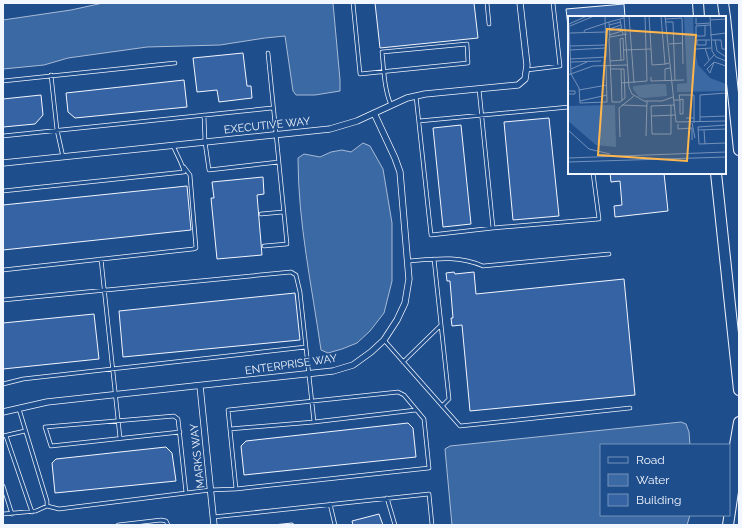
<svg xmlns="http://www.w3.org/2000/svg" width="742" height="528" font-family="Raleway,sans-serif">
<rect width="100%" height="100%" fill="#1f4e8c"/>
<!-- water -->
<path fill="#3b69a3" stroke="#a8bbd7" d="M103,3h230l7,77v11l-25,4h-19l-3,-4 -8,-55 -20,2 -45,7 -73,2 -79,11 -24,7 -41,4v-49l68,-10z
M363,143l7,3 13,23 9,54v58l-8,32 -14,18 -13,12 -15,6 -14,4 -7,-3c-9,-63 -23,-127 -23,-192l6,-4 16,3 11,-5 11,-2 9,2z
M681,422l5,2 3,8 1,13h-89v70h89l-3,10h-235l-7,-76 5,-3z"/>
<!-- building -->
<path fill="#3563a3" stroke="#f2f6ff" d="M375,3h99l4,35 -98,10z
M624,4l1,13h-56v18l-3,-26z
M243,53l4,33h4l1,12 -33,4 -2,-12 -20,2 -4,-34z
M184,80l3,27 -112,11 -7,-6 -2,-19z
M41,95l2,20 -8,9 -32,3v-28z
M549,118l10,98 -46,4 -9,-98z
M461,125l10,99 -28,3 -10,-99z
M610,173h54l4,38 -53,6 -1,-11 8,-1 -2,-24 -9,1z
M263,177l1,17 -7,1 5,60 -45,4 -6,-61h3l-2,-16z
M187,186l4,44 -188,20v-45z
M454,272l1,2 19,-2 2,22 148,-15 11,116 -165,16 -8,-86 -10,1 -1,-8h2l-3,-37h-3l-1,-8z
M295,293l5,47 -177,17 -4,-46z
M94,314l5,45 -96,10v-46z
M408,423l5,5 3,29 -172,18 -3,-29 5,-5z
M166,447l6,6 4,28 -121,12 -3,-30 4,-4z
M379,514l4,11h-30l-1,-4z
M292,523l3,2h-22z"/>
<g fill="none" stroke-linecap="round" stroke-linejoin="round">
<defs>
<path id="lane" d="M353,3l7,71 108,-11 -1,-19 -85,8c2,18 2,37 9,53
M487,3l2,21
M527,70l33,-4 -7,-63
M51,75l6,55 6,27
M3,81l172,-18
M479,89l14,139
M416,96l15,139 62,-7 106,-9 -6,-46
M204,115l1,27 4,28 70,-8
M419,121l150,-14
M3,136l269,-28
M3,191l181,-19c-1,-8 -8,-18 -11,-27
M261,214l22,-2
M264,246l23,-2 -19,-191
M101,259l19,179
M434,259l15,140 -7,7
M408,261c26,-2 50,-6 75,5l126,-12
M3,270l190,-21 3,-1 -6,-73 -6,-8
M3,300l288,-28 5,3 4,17 14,130
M384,340l76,86 170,-18
M403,362l38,-37
M3,384l20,-5 283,-32
M19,409l28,92v5
M230,429l84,-7 102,-12
M180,432l-129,14 -6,-19 129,-11 4,3 8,74
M3,436l22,-5
M6,436l26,76
M3,486l9,28
M387,498l8,27
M330,504l5,21
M3,514l33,-3 11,-5 12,3 151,-19 26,-1 193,-21 -5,-49 -20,-24 -6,-3 -170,18 8,79
M213,517l216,-23 3,31
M118,525l43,-5 5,1 2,4"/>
<path id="street" d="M3,163l327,-34 27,-8 50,-23 18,-4 93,-9 7,-6 2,-14 -7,-62
M200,386l14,139
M3,412l44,-10 286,-31 20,-6 18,-13 13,-12 13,-20 8,-17 4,-24 -9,-107 -5,-14 -21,-45"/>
<path id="highway" d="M698,3l1,14
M723,3l2,14
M725,17l14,133
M716,173l23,217
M728,525l6,-40 1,-40 4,-23"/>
</defs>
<!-- lane casing -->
<use href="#lane" stroke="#f2f6ff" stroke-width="4.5"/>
<!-- street casing -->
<use href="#street" stroke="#f2f6ff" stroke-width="7"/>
<!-- highway casing -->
<use href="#highway" stroke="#f2f6ff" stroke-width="12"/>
<!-- lane -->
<use href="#lane" stroke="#1f4e8c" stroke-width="3"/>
<!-- street -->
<use href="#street" stroke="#1f4e8c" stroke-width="5.5"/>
<!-- highway -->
<use href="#highway" stroke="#1f4e8c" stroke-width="10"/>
</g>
<g text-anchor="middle" stroke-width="3" stroke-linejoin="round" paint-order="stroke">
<!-- street labels -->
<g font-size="11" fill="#f2f6ff" stroke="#1f4e8c">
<text transform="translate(267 125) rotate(-6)" y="4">EXECUTIVE WAY</text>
<text transform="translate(291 364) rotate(-8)" y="4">ENTERPRISE WAY</text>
<text transform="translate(197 456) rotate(-96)" y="4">MARKS WAY</text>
</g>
</g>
<!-- overview -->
<g transform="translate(568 16)">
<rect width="158" height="158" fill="#1f4e8c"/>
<path d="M116,0h9l1,31 4,18 12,13 16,6v7l-49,1v-8l10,-1zM84,68h14l1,12 -23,2 -5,-1 -6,-8v-3zM47,89l1,42 -20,-2 -28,-24v-15z" fill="#3b69a3"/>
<path fill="none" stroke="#7391ba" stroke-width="1" d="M19,0l-18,8 2,50 8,14 1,15 27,-1 -1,-37M56,0l5,71 3,7 12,7h18l11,-4M61,0l5,67M81,0l3,49 14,-1M93,0l4,48 4,-1M97,0l11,106 50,-1M142,0l2,35 4,6 10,4M128,2v6l14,-1M97,3l17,-1 1,46M52,4l3,14M142,4l16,-1M98,6h7l2,58M41,9l12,-3M137,9v11h-9v-10l14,-1M2,10l24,-10M41,13l12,-4M41,15l12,-3M16,16l1,-2 24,-8M2,17l35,-1M41,19l13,-4M142,19l16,-2M42,21l17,-3M138,24v5h-9v-5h13M143,24h4l2,11 9,6M147,24h6l1,9h4M101,28l14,-1M2,30l36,-1M137,32l4,12M128,33l15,-1M2,34l36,-2M56,34l27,-1M2,43l36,-2 -1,-41M42,45l13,-1h1l-1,-22 -3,1 1,22M3,46l30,-1M146,46l-4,11 -3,-4zM146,46l12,4M136,50l10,-11M3,53l16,-7M42,53h14l1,29 -5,4h-8l-3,-63 1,-2 -1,-15 15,-4M53,53l1,32M0,59l25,-9 35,-1M83,61v4l33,-1M97,65v-12l5,-1M53,67l26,-2 -2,-65M11,74l28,-5M0,75h7v3h-7M106,84h6l3,-1v15h-3v-14l-1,-5h15v23M12,85l27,-6M54,89l25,1M103,89v29h-19l-1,-28 24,-1M84,100l23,-1M132,101l26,-1M118,102h8v5M132,106v-27l26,-2M124,107l3,15M110,108v5l14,-1v12M158,109l-28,2 1,17 27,-1M0,114l21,19 21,5M130,114l28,-1M136,114l1,14M78,120l1,-35M52,121l-1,-29 15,-12M0,142l158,-6M0,146l158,-5"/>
<path fill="#ffb74d" fill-opacity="0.15" stroke="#ffb74d" stroke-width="2" d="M39,13l89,6 -9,126 -89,-6z"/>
<rect width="158" height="158" fill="none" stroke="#f2f6ff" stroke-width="2"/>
</g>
<!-- border -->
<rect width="742" height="528" fill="none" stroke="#f2f6ff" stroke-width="8"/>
<!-- legend -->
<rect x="600" y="444" width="130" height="72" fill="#1f4e8c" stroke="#7391ba"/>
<rect x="608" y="457" width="20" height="6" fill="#1f4e8c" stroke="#7391ba"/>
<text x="636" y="464" font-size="12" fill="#f2f6ff">Road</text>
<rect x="608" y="474" width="20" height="12" fill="#3b69a3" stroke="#7391ba"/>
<text x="636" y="484" font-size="12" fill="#f2f6ff">Water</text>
<rect x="608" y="494" width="20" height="12" fill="#3563a3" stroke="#7391ba"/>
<text x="636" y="504" font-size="12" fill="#f2f6ff">Building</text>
</svg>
